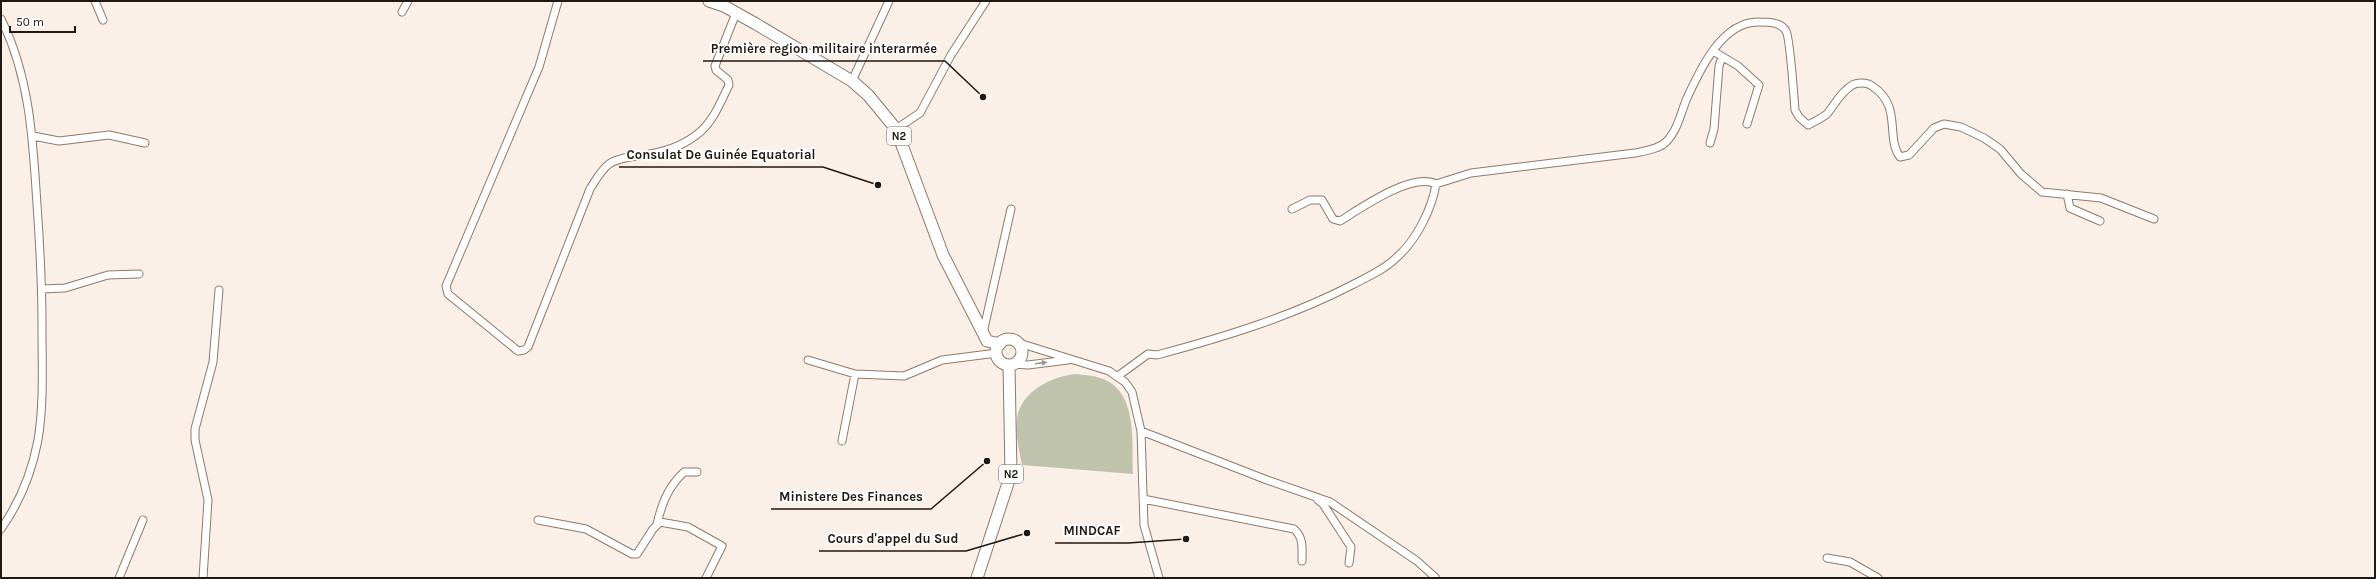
<svg xmlns="http://www.w3.org/2000/svg" width="2376" height="579" font-family="Karla,sans-serif">
<rect width="100%" height="100%" fill="#fbf0e8"/>
<!-- green -->
<path fill="#bfc3ac" d="M1075,374c8,1 17,1 25,4 38,11 32,64 33,96l-111,-9c-3,-15 -7,-32 -5,-47 4,-27 34,-41 58,-44z"/>
<g fill="none" stroke-linecap="round" stroke-linejoin="round">
<defs>
<path id="minor" d="M95,1l8,19
M558,1l-19,66 -93,219 2,8 70,57 6,-1 4,-3 62,-158c6,-9 10,-18 19,-25 12,-8 28,-7 41,-10 18,-3 36,-10 50,-22 14,-12 21,-31 29,-47l-1,-5 -12,-10 -1,-4 21,-53
M402,12l6,-11
M1,19c29,58 32,122 36,186 3,41 5,82 5,123 0,38 2,76 -4,112 -6,32 -18,62 -37,89
M1713,51l25,15 21,19 -12,39
M852,81l37,-80
M896,129l24,-16 31,-58 35,-54
M33,136l26,5 50,-6 36,8
M1710,143l4,-14 5,-63 3,-9
M2067,194l3,14 30,13
M1292,209l18,-9h12l11,19 7,2c21,-13 72,-49 96,-37l35,-11 164,-20c10,-2 24,-4 31,-11 12,-12 15,-30 21,-44 13,-28 35,-77 72,-76 9,0 22,0 27,9 4,6 8,67 9,79l4,7 9,8c6,-3 14,-7 19,-11 8,-10 13,-21 24,-28 5,-4 16,-4 21,0 31,20 13,51 28,71l9,-2 25,-27 10,-4 17,3 23,11 16,11 21,25 21,18 59,6 53,21
M42,289l23,-1 43,-13 31,-1
M983,333l28,-124
M1019,343l90,28 16,11 7,10 9,39 3,94 15,53
M808,360l47,14 49,2 38,-16 55,-7
M1014,364l14,1 40,-5
M1118,376l30,-22 9,1c67,-18 133,-38 195,-70 15,-8 32,-15 44,-27 20,-17 36,-49 40,-74
M1141,431l126,49 63,22 87,59 19,17
M842,441l13,-67
M1143,499l151,30c10,9 8,20 8,32
M1318,500l5,4 28,43 -2,16
M538,520l48,9 46,25h5l16,-25 7,-7 28,5 34,19 -16,32
M657,524c5,-21 11,-37 27,-52h13
M1827,558l23,4 28,16
M119,578l24,-58
M203,578l5,-78 -13,-60v-11l18,-67 6,-72"/>
<path id="trunk" d="M709,1l15,5 32,18 96,57 16,14 28,34 47,126 40,78 4,8 13,3
M996 352a13 13 0 1 1 26 0a13 13 0 1 1-26 0Z
M977,578l34,-104 -2,-109"/>
</defs>
<!-- minor casing -->
<use href="#minor" stroke="#907966" stroke-width="9"/>
<!-- trunk casing -->
<use href="#trunk" stroke="#907966" stroke-width="13"/>
<!-- minor -->
<use href="#minor" stroke="#fff" stroke-width="7"/>
<!-- trunk -->
<use href="#trunk" stroke="#fff" stroke-width="11"/>
</g>
<!-- one-way arrows -->
<defs><path id="oneway-solid" d="M-6-.8H1V-3.2L6.5 0L1 3.2V.8H-6Z"/></defs>
<use fill="#9b9794" href="#oneway-solid" transform="translate(1041 363) rotate(-7)"/>
<g text-anchor="middle" stroke-width="4" stroke-linejoin="round" paint-order="stroke">
<!-- shield labels -->
<g fill="#fff" stroke="#645d58" stroke-width="1">
<rect x="887" y="127" width="24" height="18" rx="3"/>
<rect x="999" y="465" width="24" height="18" rx="3"/>
</g>
<g font-size="11" font-weight="bold" fill="#211811">
<text x="899" y="140">N2</text>
<text x="1011" y="478">N2</text>
</g>
</g>
<!-- callouts -->
<path fill="none" stroke="#211811" stroke-width="1.5" d="M983 97L945 61H703M878 185L823 167H619M987 461L931 509H771M1186 539L1128 543H1055M1027 533L966 551H819"/>
<g fill="#211811" stroke="#fff" stroke-width="1.5">
<circle cx="983" cy="97" r="4"/>
<circle cx="878" cy="185" r="4"/>
<circle cx="987" cy="461" r="4"/>
<circle cx="1186" cy="539" r="4"/>
<circle cx="1027" cy="533" r="4"/>
</g>
<g font-size="13" text-anchor="middle" font-weight="bold" fill="#211811" stroke="#fff" stroke-width="4" stroke-linejoin="round" paint-order="stroke">
<text x="824" y="53">Première region militaire interarmée</text>
<text x="721" y="159">Consulat De Guinée Equatorial</text>
<text x="851" y="501">Ministere Des Finances</text>
<text x="1092" y="535">MINDCAF</text>
<text x="893" y="543">Cours d'appel du Sud</text>
</g>
<!-- border -->
<rect width="2376" height="579" fill="none" stroke="#211811" stroke-width="4"/>
<!-- scale -->
<path d="M10 26v6h65v-6" fill="none" stroke="#211811" stroke-width="2"/>
<text x="16" y="26" font-size="12" fill="#211811" stroke="#ffffff" stroke-width="3" paint-order="stroke">50 m</text>
</svg>
